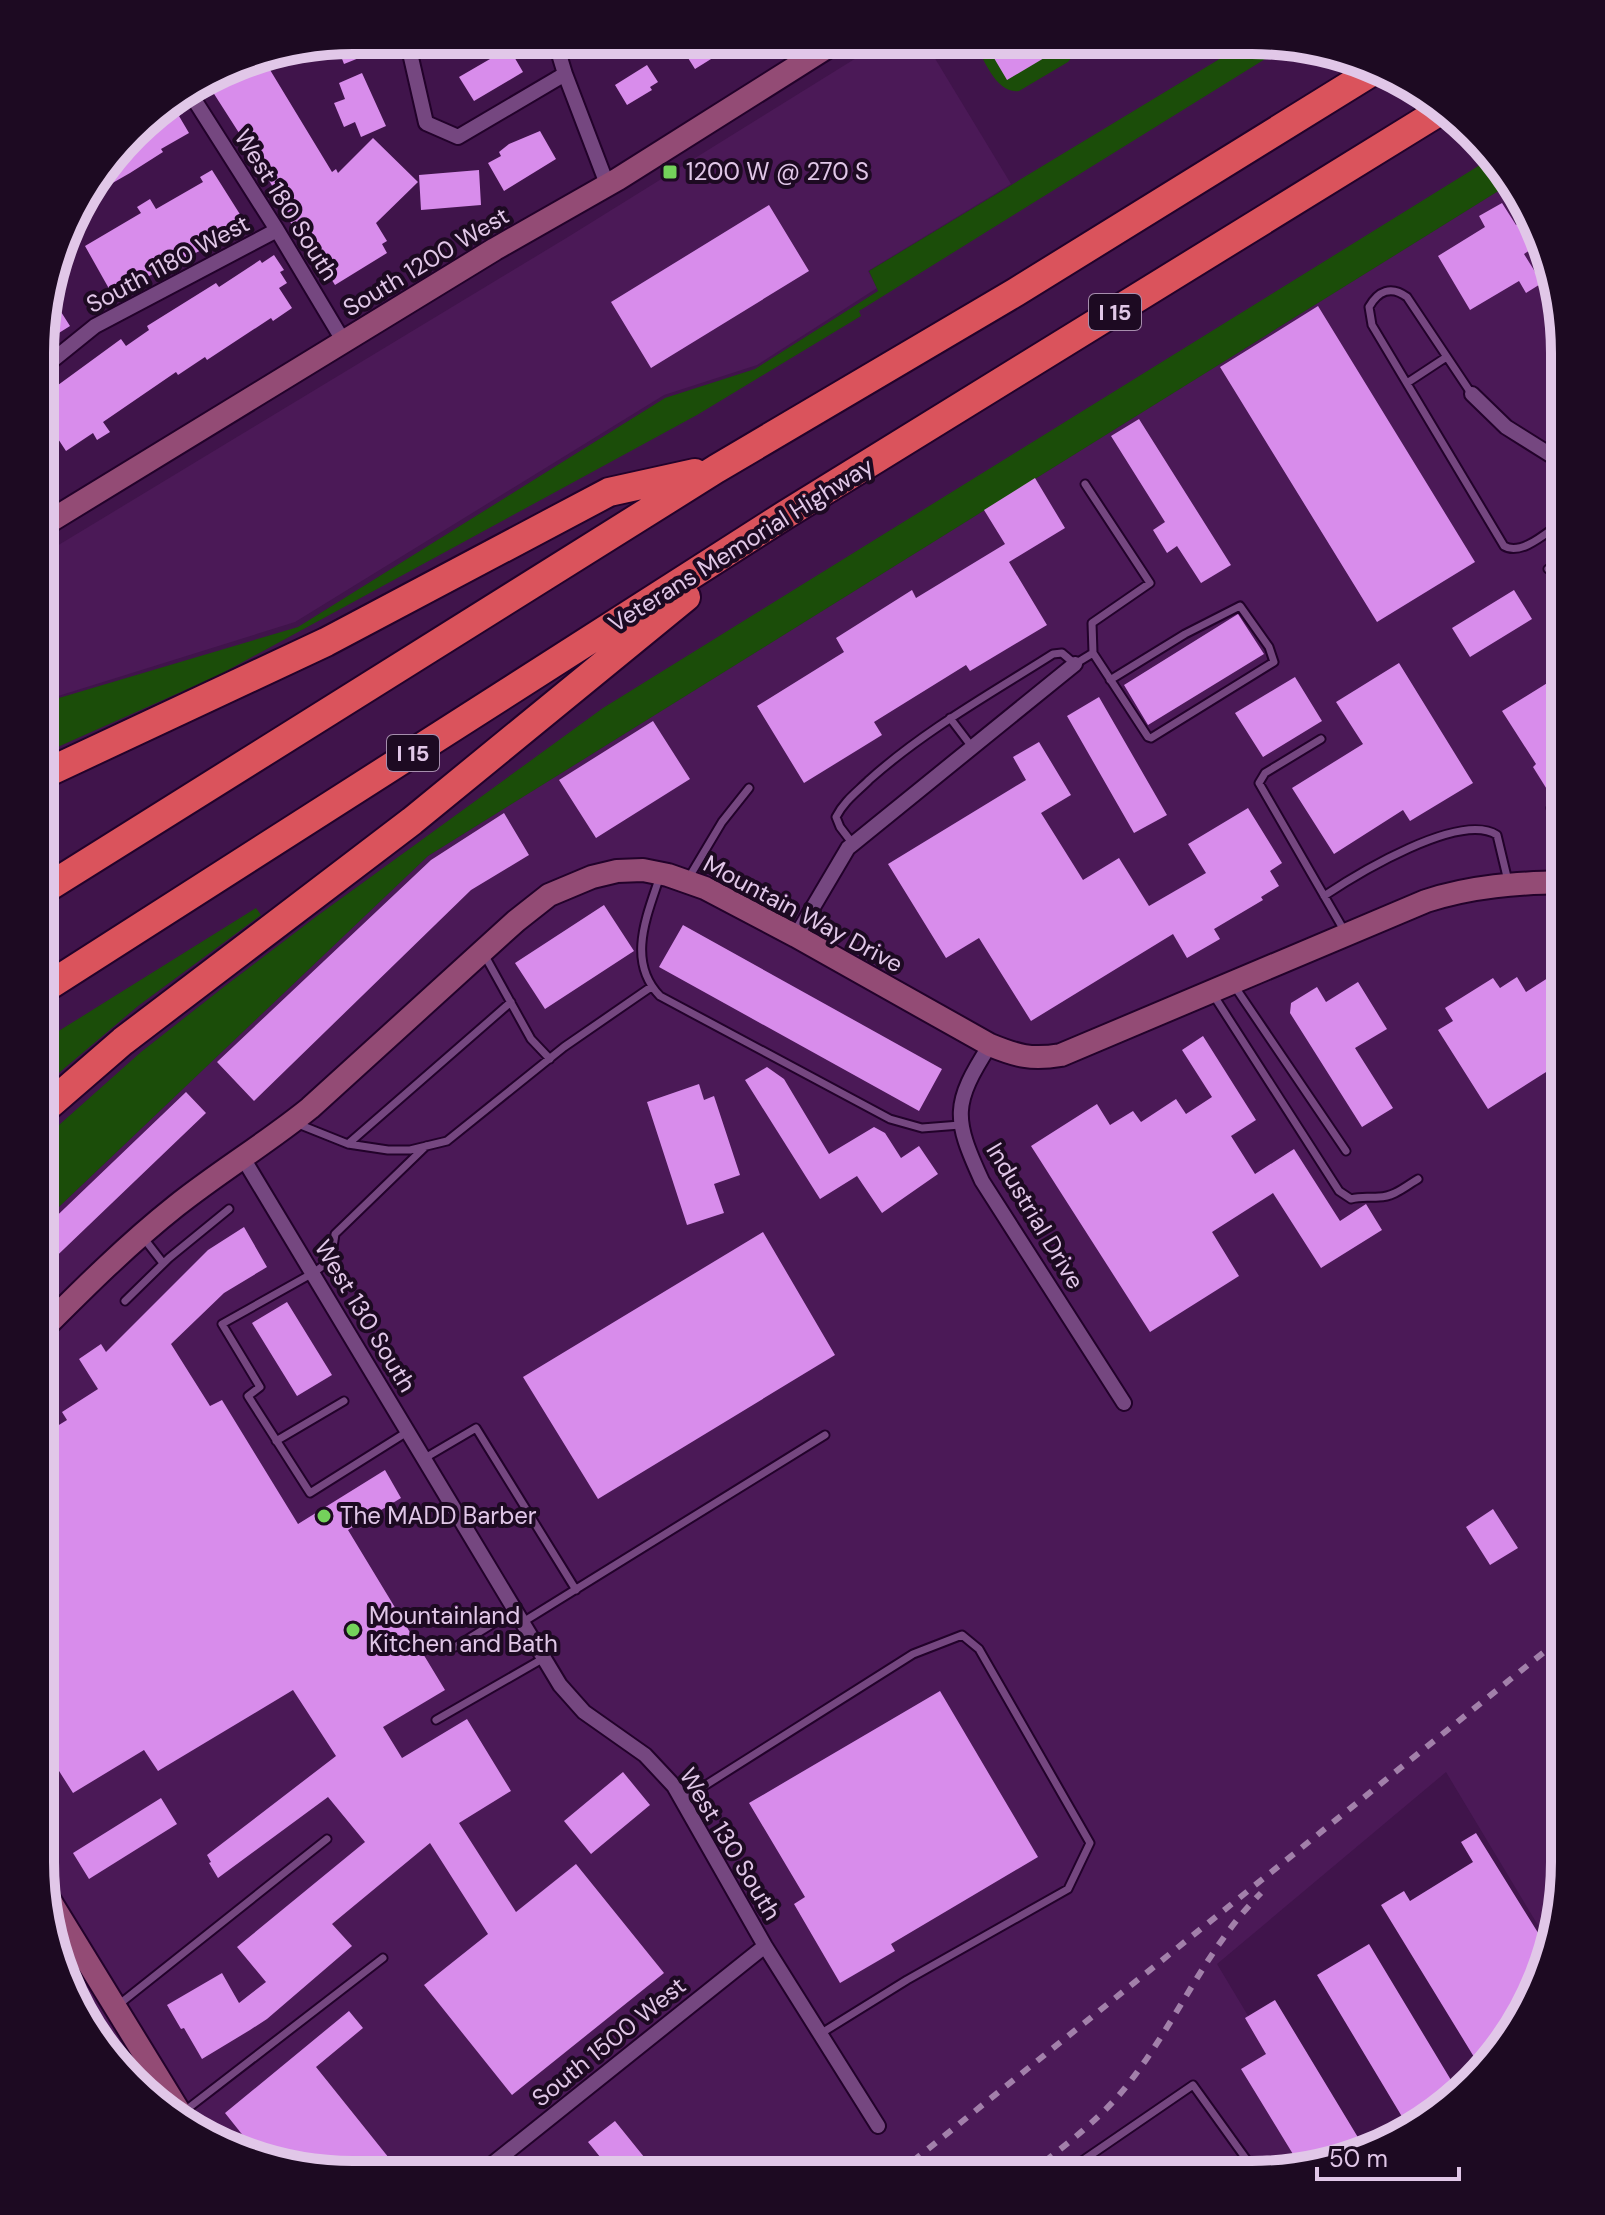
<svg xmlns="http://www.w3.org/2000/svg" width="1605" height="2215" font-family="'DM Sans',sans-serif">
<rect width="100%" height="100%" fill="#40144b"/>
<!-- built -->
<path fill="#4b1957" d="M882,42h43l86,142 -143,87 9,17 -120,77 -93,30 -369,227 -253,79v-146l526,-318z
M1508,185l25,30 32,138 -1,1530 -13,64 -105,-175 -229,192 115,192 -80,19 -939,-3 -79,-21 -71,-40 -91,-111 -32,-138 1,-638 387,-368z"/>
<!-- green -->
<path fill="#1b4d09" d="M974,42h103l1,8 -10,12 -49,29c-23,3 -35,-32 -45,-49z
M1246,43h45l-432,268 2,5 -164,99 -478,260 -177,79v-51l256,-76 367,-229 90,-29 123,-78 -9,-20z
M1488,160l20,25 -1080,671 -387,368v-83l100,-89 84,-66 92,-70 286,-208z
M256,908l5,7 -123,91 -97,82v-46z"/>
<!-- building -->
<path fill="#d88ceb" d="M353,40h11l5,14 -25,10 -8,-21z
M698,41h42l-45,28 -12,-19z
M1010,42h61l-64,38 -16,-27z
M509,48l14,24 -49,29 -15,-24z
M261,55l71,117 4,-3 2,4 35,-35 45,44 -42,41 11,18 -5,3 5,9 -52,32 -15,-24 -4,2 -44,-70 3,-2 -9,-16 -57,-89 10,-7 -1,-2z
M647,65l11,17 -8,5 2,3 -25,15 -12,-20z
M362,73l24,53 -25,11 -6,-15 -11,5 -10,-24 11,-4 -6,-16z
M175,101l8,12 -4,3 10,17 -28,16 2,3 -33,21 -49,28 66,-84z
M540,131l16,28 -52,32 -16,-28 13,-7 -2,-4 10,-8z
M212,170l36,57 -103,51 4,7 -17,9 -5,-9 -15,9 -27,-48 56,-33 -4,-6 13,-8 6,10 47,-27 -3,-5z
M479,170l2,35 -60,5 -2,-35z
M1502,203l14,22 9,-5 14,24 -15,10 18,29 -16,10 -7,-12 -49,29 -32,-54 47,-29 -6,-11z
M769,205l40,66 -158,97 -40,-66z
M274,255l10,15 -4,2 7,11 -8,5 13,20 -19,13 -2,-3 -64,42 -2,-3 -27,18 -2,-3 -73,50 7,10 -13,8 -4,-7 -27,18 -23,-35v-20l78,-57 5,7 23,-16 -2,-4 69,-43 3,4 41,-27 2,3z
M49,293l21,33 -27,17v-31z
M1318,306l157,256 -98,60 -157,-255z
M1139,419l92,146 -30,18 -24,-37 -10,7 -14,-23 12,-8 -54,-86z
M1035,478l30,50 -56,34 38,63 -77,46 -4,-6 -92,57 8,13 -78,48 -47,-77 87,-54 -8,-14 76,-48 4,8 89,-54 -21,-34z
M1514,590l18,29 -62,38 -18,-29z
M1238,614l26,40 -116,71 -24,-40z
M1399,663l74,120 -63,38 -7,-11 -69,44 -42,-66 71,-44 -27,-42z
M1565,672v109l-17,10 -15,-24 3,-3 -34,-53z
M1295,677l27,44 -59,36 -28,-44z
M1099,697l68,118 -33,18 -67,-117z
M653,721l37,58 -94,59 -37,-58z
M1039,742l32,53 -30,18 42,67 36,-22 30,48 57,-33 -18,-29 60,-36 34,55 -12,8 9,15 -18,11 2,3 -49,29 6,10 -33,19 -14,-24 -142,87 -52,-83 -33,20 -58,-94 138,-84 -13,-23z
M504,813l25,42 -58,35 -217,211 -37,-39 214,-202z
M604,905l30,46 -89,58 -30,-46z
M683,925l259,144 -23,42 -260,-144z
M1565,967v93l-77,49 -50,-79 15,-9 -8,-13 48,-30 7,10 17,-11 9,15z
M1358,982l29,47 -32,19 38,60 -31,19 -72,-114 1,-10 26,-16 9,15z
M1203,1036l53,84 -25,16 24,38 39,-25 46,72 26,-17 16,26 -61,38 -48,-75 -61,39 27,44 -89,56 -119,-186 66,-42 13,21 23,-14 8,11 35,-23 10,15 26,-17 -30,-47z
M767,1067l17,12 45,75 45,-27 11,6 16,25 18,-12 19,28 -56,39 -25,-37 -37,23 -75,-119z
M699,1084l5,16 10,-4 26,79 -26,9 10,29 -37,12 -40,-123z
M186,1092l20,21 -165,158v-40z
M244,1227l23,40 -43,26 -53,51 39,62 12,-6 76,124 87,-54 16,28 -53,32 97,160 -62,37 19,31 65,-39 44,72 -52,32 57,89 60,-48 88,109 -152,122 -88,-110 64,-51 -58,-91 -98,81 20,22 -85,73 -17,11 -48,29 -18,-31 -3,1 -14,-24 55,-32 17,30 27,-21 -29,-35 128,-105 -37,-45 -110,81 -9,-15 2,-1 -4,-7 129,-99 -43,-66 -135,81 -14,-21 -71,43 -33,-52 1,-305 26,-16 -5,-8 36,-23 -19,-30 22,-15 5,8 102,-102z
M763,1232l72,123 -237,144 -75,-122z
M287,1302l45,73 -35,21 -45,-73z
M1493,1509l25,39 -28,17 -24,-38z
M940,1691l98,166 -147,87 4,7 -55,32 -46,-79 11,-7 -56,-94z
M623,1772l27,33 -59,49 -27,-33z
M161,1798l16,26 -88,55 -16,-26z
M1476,1833l74,119 -2,11 -36,73 -30,34 -101,-165 23,-14 6,10 63,-39 -12,-20z
M1369,1944l91,151 -50,35 -93,-155z
M1275,2000l90,149 -66,15 -58,-95 25,-15 -21,-36z
M349,2011l14,17 -47,39 85,106 -88,-1 -52,-14 -36,-45z
M615,2121l42,52h-44l-25,-31z"/>
<g fill="none" stroke-linecap="round" stroke-linejoin="round">
<defs>
<path id="lane" d="M1407,383l38,-25
M1471,393l-64,-96c-16,-12 -29,-6 -38,10l3,18 132,221c18,11 45,-16 61,-26
M1085,484l65,99 -58,40 1,30
M1548,569l17,-11
M950,718l22,29
M1321,739l-56,34 -6,10 86,149
M1565,830l-14,-22 14,-8
M853,844l-13,-17 -4,-10c8,-16 21,-25 33,-37 56,-50 121,-86 184,-126l9,-1 13,11 18,-11 55,84 3,1 123,-76 -5,-15 -29,-41 -55,28 -75,46
M659,879c-13,39 -32,83 1,117l230,123 32,9 38,-3
M688,879l34,-57 27,-34
M1324,896c33,-22 136,-85 173,-61l11,46
M485,956l46,83 19,20
M1235,987l111,164
M1214,996l125,195 12,8c11,-3 18,-1 28,-2 15,0 27,-11 39,-18
M298,1124l50,20 40,6h22l37,-9 117,-94 87,-60
M348,1144l163,-142
M142,1236l21,27
M125,1301l44,-43 60,-49
M407,1432l-97,61 -62,-97 12,-9 -38,-63 91,-51 18,-13 4,-26 91,-88
M276,1441l68,-40
M425,1458l51,-30 100,162
M523,1622l302,-187
M455,1647l60,-37
M436,1720l108,-62
M682,1800l231,-146 49,-19 17,14 111,194 -22,46 -161,91 -87,54
M117,2006l210,-167
M182,2113l201,-155
M1063,2174l130,-89 61,85v4"/>
<path id="street" d="M407,40l19,83 32,14 107,-63
M555,41l10,33 42,110
M190,93l87,137 67,112
M43,368l52,-42 182,-96
M1472,394l34,33 59,37
M796,936l52,-88 227,-184
M990,1045c-38,59 -37,73 -8,136l142,222
M243,1158l317,527 24,27 61,43 29,31 91,160 113,180
M481,2173l284,-227"/>
<path id="secondary" d="M42,526l453,-277 123,-70 219,-138
M41,1331c43,-43 87,-87 135,-125 44,-35 91,-63 134,-98l206,-187 33,-26 43,-18 25,-6 26,-1 25,5 37,13 91,48 194,109c27,11 41,15 71,10l365,-154c46,-15 91,-18 139,-19
M49,1899l138,225"/>
<path id="highway" d="M42,775l284,-133 283,-150 86,-19
M42,891l674,-422 300,-177 362,-224
M42,990l743,-475 660,-407
M41,1112l82,-71 289,-220 274,-224"/>
</defs>
<!-- lane casing -->
<use href="#lane" stroke="#22022a" stroke-width="11"/>
<!-- street casing -->
<use href="#street" stroke="#22022a" stroke-width="18"/>
<!-- secondary casing -->
<use href="#secondary" stroke="#22022a" stroke-width="26"/>
<!-- highway casing -->
<use href="#highway" stroke="#22022a" stroke-width="32"/>
<!-- path -->
<path stroke="#906c99" stroke-width="3" stroke-dasharray="2 6" stroke-linecap="butt" d="M1005,42l1,2"/>
<!-- lane -->
<use href="#lane" stroke="#754780" stroke-width="7"/>
<!-- street -->
<use href="#street" stroke="#754780" stroke-width="14"/>
<!-- secondary -->
<use href="#secondary" stroke="#934b75" stroke-width="22"/>
<!-- highway -->
<use href="#highway" stroke="#da535c" stroke-width="28"/>
<!-- rail -->
<path stroke="#a280aa" stroke-width="6" stroke-dasharray="10 10" stroke-linecap="butt" d="M897,2174l667,-538
M1029,2174c36,-29 75,-57 103,-95 46,-60 75,-132 129,-186"/>
</g>
<!-- markers -->
<g fill="#74d25b" stroke="#1d0a22" stroke-width="3">
<rect x="662" y="164" width="16" height="16" rx="4"/>
<circle cx="324" cy="1516" r="8"/>
<circle cx="353" cy="1630" r="8"/>
</g>
<g text-anchor="middle" stroke-width="8" stroke-linejoin="round" paint-order="stroke">
<!-- shield labels -->
<g fill="#1d0a22" stroke="#a68ead" stroke-width="2">
<rect x="1089" y="294" width="52" height="36" rx="6"/>
<rect x="387" y="735" width="52" height="36" rx="6"/>
</g>
<g font-size="22" font-weight="bold" fill="#e1c7e8">
<text x="1115" y="320">I 15</text>
<text x="413" y="761">I 15</text>
</g>
<!-- poi labels -->
<g font-size="24" fill="#e1c7e8" stroke="#1d0a22" text-anchor="start">
<text x="686" y="180">1200 W @ 270 S</text>
<text x="340" y="1524">The MADD Barber</text>
<text x="369" y="1624">Mountainland<tspan x="369" dy="28">Kitchen and Bath</tspan></text>
</g>
<!-- street labels -->
<g font-size="24" fill="#e1c7e8" stroke="#1d0a22">
<text transform="translate(286 205) rotate(58)" y="8">West 180 South</text>
<text transform="translate(426 262) rotate(-31)" y="8">South 1200 West</text>
<text transform="translate(168 264) rotate(-28)" y="8">South 1180 West</text>
<text transform="translate(741 545) rotate(-32)" y="8">Veterans Memorial Highway</text>
<text transform="translate(803 914) rotate(28)" y="8">Mountain Way Drive</text>
<text transform="translate(1035 1216) rotate(59)" y="8">Industrial Drive</text>
<text transform="translate(365 1316) rotate(59)" y="8">West 130 South</text>
<text transform="translate(730 1844) rotate(59)" y="8">West 130 South</text>
<text transform="translate(609 2042) rotate(-39)" y="8">South 1500 West</text>
</g>
</g>
<!-- crop -->
<path d="M0 0H1605V2215H0ZM353 54H1252A299 299 0 0 1 1551 353V1862A299 299 0 0 1 1252 2161H353A299 299 0 0 1 54 1862V353A299 299 0 0 1 353 54Z" fill="#1d0a22" fill-rule="evenodd"/>
<path fill="none" stroke="#e1c7e8" stroke-width="10" d="M353 54H1252A299 299 0 0 1 1551 353V1862A299 299 0 0 1 1252 2161H353A299 299 0 0 1 54 1862V353A299 299 0 0 1 353 54Z"/>
<!-- scale -->
<path d="M1317 2167v12h142v-12" fill="none" stroke="#e1c7e8" stroke-width="4"/>
<text x="1329" y="2167" font-size="24" fill="#e1c7e8" stroke="#1d0a22" stroke-width="6" paint-order="stroke">50 m</text>
</svg>
